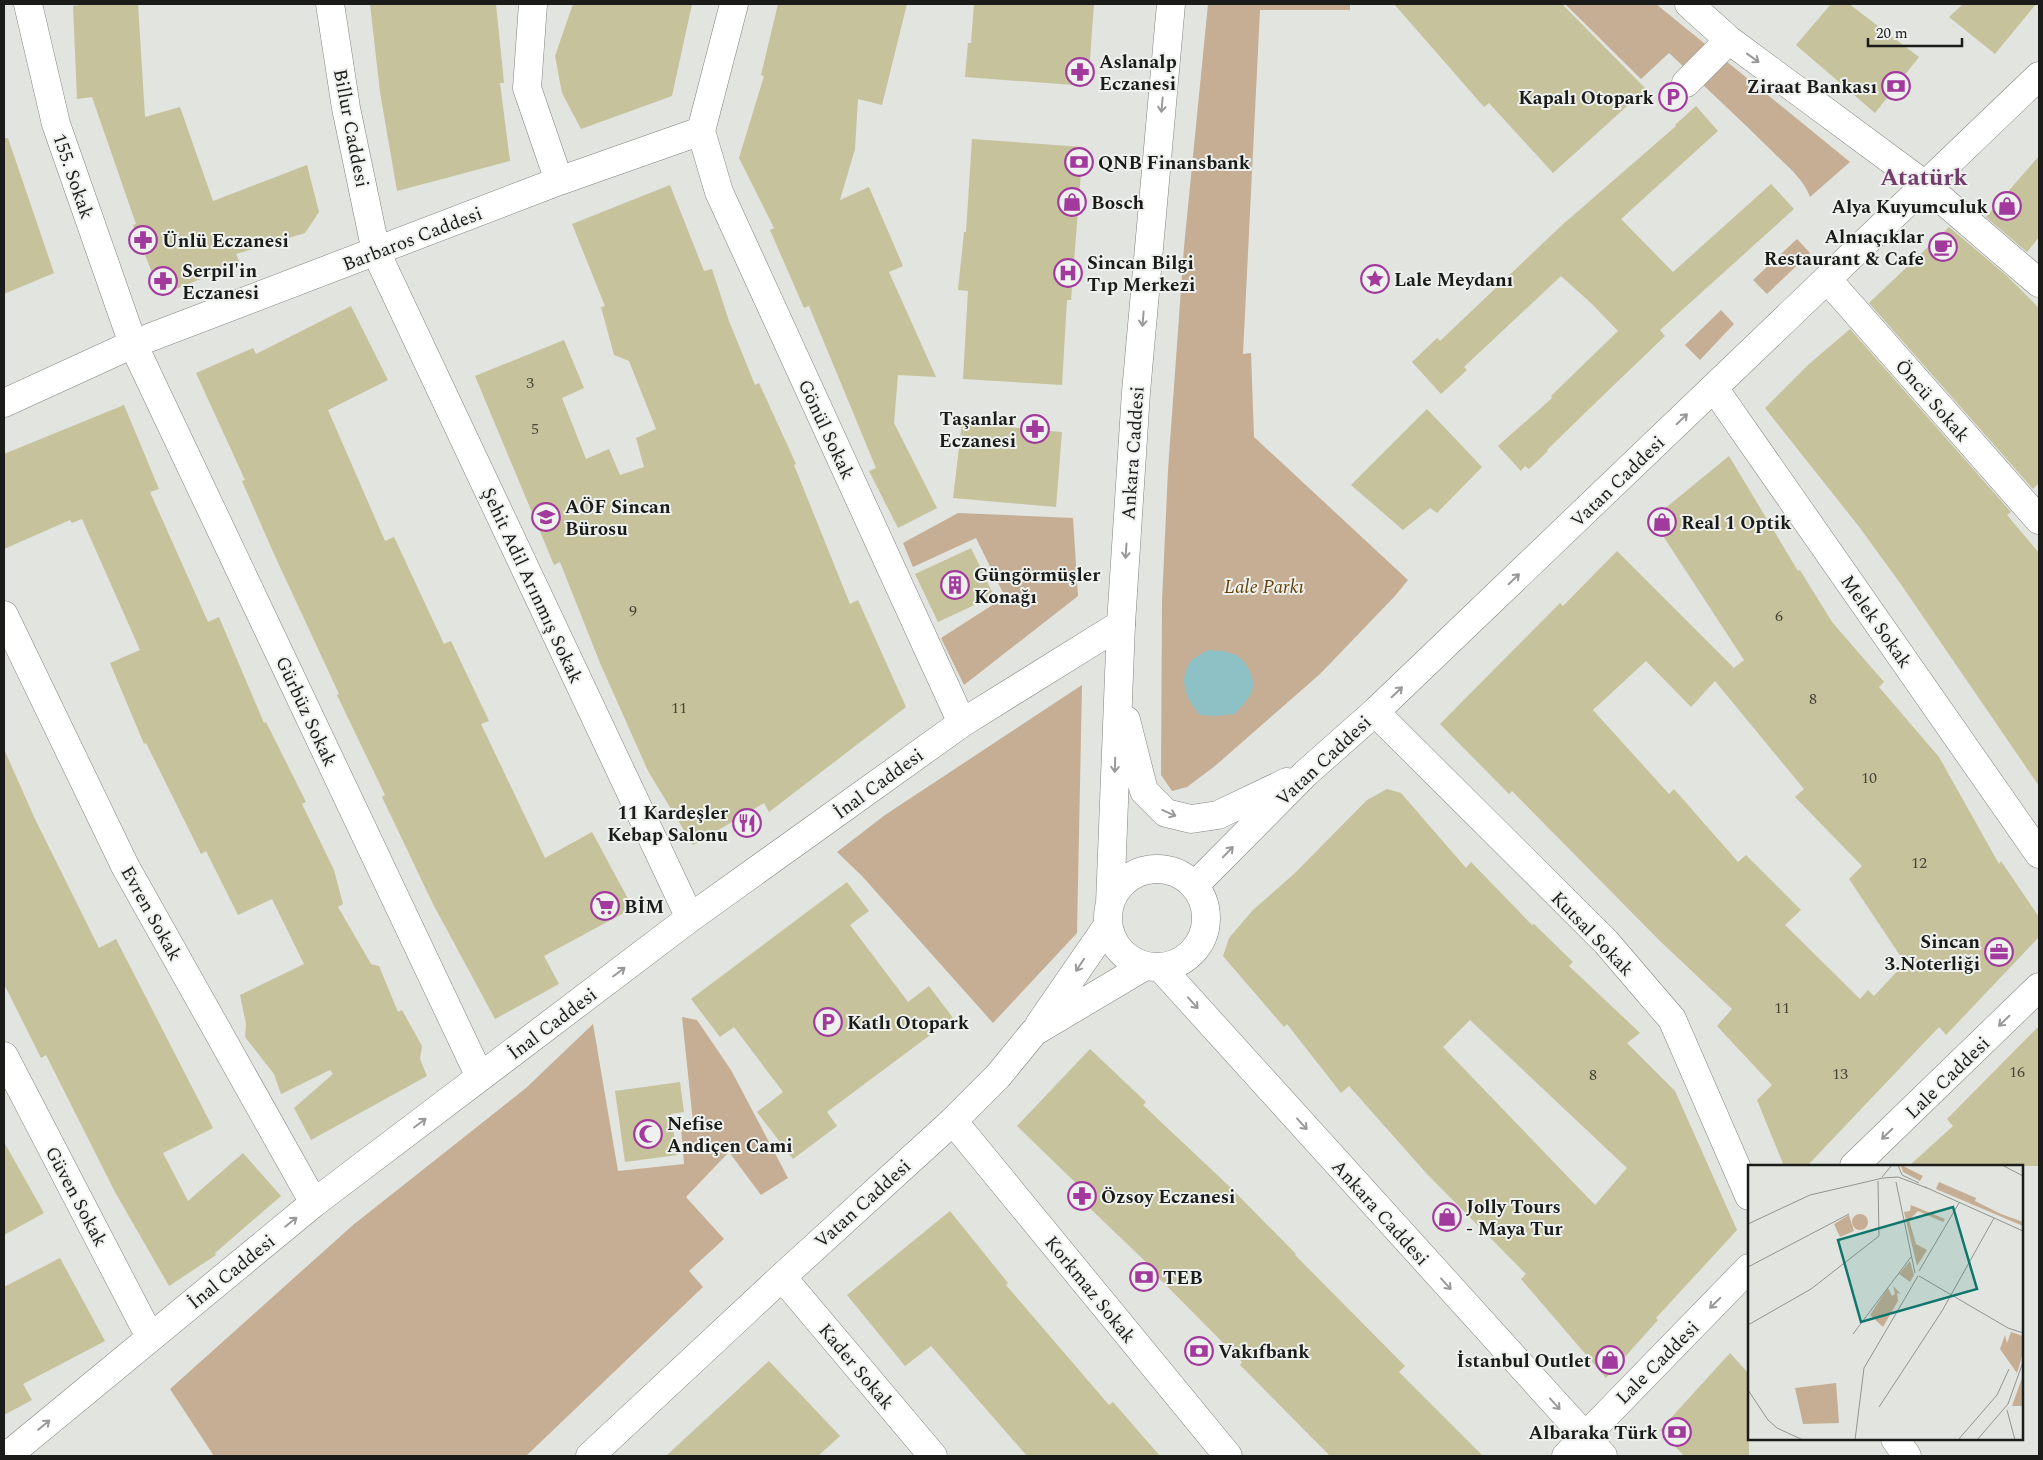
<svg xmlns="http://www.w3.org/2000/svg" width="2043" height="1460" font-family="Spectral,serif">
<rect width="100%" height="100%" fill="#e1e4df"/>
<!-- green -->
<path fill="#c6ae94" d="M1208,4h142v6h-90l-17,344 8,-1 3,84 154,143 -13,16 -75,78 -105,92 -28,21 -15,4 -11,-16 1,-174 6,-131 16,-223z
M1565,4h91l194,158 -40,35c-6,-18 -23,-31 -36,-44 -34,-34 -70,-67 -105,-100l-28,26z
M1797,239l13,14 -43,41 -14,-14z
M1721,310l13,14 -34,36 -15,-15z
M958,513l115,5 5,78 -114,89 -23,-47 64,-41 -29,-59 -63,29 -10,-24z
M1082,685l-5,248 -84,90 -131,-147 -25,-24 48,-37z
M682,1017l15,3 34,50 57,108 -27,17 -32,-43 -43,45 38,42 -35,32 14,16 -177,169h-312l-44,-67 183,-164 173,-137 67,-64 25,147 66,-7 -3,-37 12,-5z"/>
<!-- water -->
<path fill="#8ec1c6" d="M1208,650c19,1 34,2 42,22 3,6 4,12 2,19 -3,8 -12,17 -17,23l-19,2 -16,-1c-13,-15 -23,-35 -9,-54 4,-4 12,-8 17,-11z"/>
<!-- building -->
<path fill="#c6c29b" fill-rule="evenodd" d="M85,4h53l7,113 35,-10 33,94 94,-36 12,47 -14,21 -69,21 4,9 -79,32 -28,-70 3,-1 -44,-127 -15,2 -4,-93z
M370,4h126l8,79h-4l10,78 -113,30 -17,-99z
M573,4h119l-20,92 -91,33 -19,-36 -7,-37z
M778,4h129l-25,101 -24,-6 -3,50 -15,51 29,-13 34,79 -14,6 47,105 -38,-2 -4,48 43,85 -39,20 -29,-57 7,-3 -67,-162 -5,2 -34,-78 4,-2 -35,-70 25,-82 -3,-1z
M974,4h120l-6,82 -123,-9 3,-34h3z
M1394,4h168l84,85 -93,84 -64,-70 -5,4z
M1831,4h18l70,53 -44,56 -79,-68z
M1963,4h73l-41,50 -46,-37z
M1696,106l22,25 -97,88 52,53 98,-88 23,25 -134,121 5,6 -76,73 -42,41 1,1 -19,18 -4,-3 -4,5 -23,-25 54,-48 -1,-2 67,-65 -26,-27 -31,-28 -97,91 3,3 -26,24 -29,-32 25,-24 3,3 121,-115 115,-100 -1,-1z
M4,138h4l46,135 -50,21z
M972,139l111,8 -12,153h-4l-5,85 -99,-6 5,-88 -10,-1 6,-58h2z
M2039,156v81l-12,15 -41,-35z
M670,185l34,86 8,-2 17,52 26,64 4,-2 37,81 -2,1 56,139 8,-4 48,107 -137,105 -5,-9 -71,42 -45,-74 -48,-108 -40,-101 -6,3 -79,-189 89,-36 20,48 -22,10 24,61 23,-10 11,26 24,-8 -8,-29 20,-9 -27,-68 -15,-6 -13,-48 4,-1 -33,-82z
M1949,227l58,49 32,32v175l-6,6 -164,-186z
M351,306l37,74 -60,30 57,131 9,-4 50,107 7,-3 38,80 -8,3 64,134 47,-26 41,76 -89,48 15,28 -64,35 -62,-115 -51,-107 3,-2 -48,-100 2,-1 -65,-140 -32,-73 3,-1 -49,-107 57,-25 3,6z
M1850,329l161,183 -4,3 32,38v233l-139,-203 -40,-55 -95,-120 44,-44z
M124,405l35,84 -9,3 58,130 11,-5 45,106 2,-1 40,80 -4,2 32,66 9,34 -5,3 33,57 8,2 19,46 4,-2 20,36 -2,13 7,17 -116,64 -17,-32 39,-34 -3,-4 -49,24 -7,-20 -29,-37 1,-13 -6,-29 64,-31 -32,-65 -34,16 -32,-64 -5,3 -55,-111 -2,1 -34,-81 30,-13 -58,-131 -10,4 -2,-3 -66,29v-95z
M1427,409l55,58 -45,46 -7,-5 -27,22 -52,-45z
M962,423l100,9 -6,75 -103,-9z
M1729,456l69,115 2,-1 32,52 52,60 -5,5 60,70 60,107 2,-3 38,56v20l-93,98 -7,-8 -132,139h-23l-27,-66 15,-15 -55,-59 15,-17 -72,-68 -148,-150 -3,3 -69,-70 120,-121 3,3 54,-55 117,117 10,-8 -92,-141zM1646,661l45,46 24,-26 89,108 -9,8 67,69 -13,13 56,84 -31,33 -6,-6 -8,9 -75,-74 16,-15 -55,-55 -8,7 -64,-73 -5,5 -76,-84z
M971,548l23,48 -56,26 -23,-48z
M4,749l31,70 64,129 17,-9 97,189 -50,25 25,48 55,-48 38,43 -66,57 1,2 -47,31 -54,-94 -69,-137 -5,3 -37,-74z
M1387,789l14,4 65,75 5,-6 61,63 2,-1 39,38 -4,4 71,67 -13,10 48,48 62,139 -81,88 2,2 -52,58 -85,-99 5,-5 -99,-100 -78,-88 -8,7 -54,-69 -3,3 -61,-71 6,-18 24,-28 42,-37 72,-73zM1470,1020l157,148 -32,37 -152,-158z
M847,882l22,29 -19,14 58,77 21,-16 24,32 -126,94 10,14 -44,33 -36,-47 26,-20 -49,-65 -14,10 -29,-38z
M2039,1026v140h-130l44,-40 -6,-7z
M1090,1049l56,53 -3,3 87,82 66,67 -1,1 110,111 -6,6 84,84h-153l-90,-91 2,-3 -94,-95 1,-2 -76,-73 6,-6 -62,-60z
M680,1082l4,30 -13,2 6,41 -52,7 -10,-71z
M4,1142l40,71 -40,22z
M950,1211l58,72 -2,2 103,120 4,-3 47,54h-133l-96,-110 -26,20 -58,-71z
M60,1258l45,83 -82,43 9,16 -28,15v-128z
M1730,1353l19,21v82h-65l-24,-26z
M769,1361l71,75 -22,20h-152z"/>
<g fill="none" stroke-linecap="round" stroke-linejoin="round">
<defs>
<path id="minor" d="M28,4l28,120 77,220 347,733
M330,4l16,104 30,144 314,666
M533,4l-6,84 32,93
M1689,4l40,36 196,145 114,98
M1686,83l43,-43
M701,131l18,61 243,531
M1827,279l212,241
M1714,388l325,466
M4,403l129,-59 426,-163 142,-50 33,-127
M4,615l121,251 189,337
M1375,712l231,230 66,77 77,177
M4,1056l146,281
M953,1121l275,335
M1854,1166l185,-179
M782,1277l151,179
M1895,1439l12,17
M7,1456l307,-253 376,-285 272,-195 159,-99
M1566,1456l183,-188"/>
<path id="major" d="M1126,720l18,71 22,22 25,6 27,-4 69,-33
M1108 918a49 49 0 1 1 98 0a49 49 0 1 1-98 0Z
M1194,886l112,-113 69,-61 664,-636
M1110,904l11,-280 15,-232 35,-388
M1160,967l443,489
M1039,1025l69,-100
M590,1456l192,-179 171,-156 45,-45 36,-44 111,-66"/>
</defs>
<!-- minor casing -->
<use href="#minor" stroke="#80837f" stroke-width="29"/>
<!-- major casing -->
<use href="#major" stroke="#80837f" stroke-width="29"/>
<!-- minor -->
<use href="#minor" stroke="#fff" stroke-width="28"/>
<!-- major -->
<use href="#major" stroke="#fff" stroke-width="28"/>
</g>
<!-- one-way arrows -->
<defs><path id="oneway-shaft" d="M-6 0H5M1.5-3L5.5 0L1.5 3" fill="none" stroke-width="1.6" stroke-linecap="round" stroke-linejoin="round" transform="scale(1.25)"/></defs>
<g stroke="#989998">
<use href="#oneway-shaft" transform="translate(1753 58) rotate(36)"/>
<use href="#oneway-shaft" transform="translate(1162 105) rotate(95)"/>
<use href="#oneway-shaft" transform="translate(1143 319) rotate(95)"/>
<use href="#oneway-shaft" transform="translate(1682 419) rotate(-44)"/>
<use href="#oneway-shaft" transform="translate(1126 551) rotate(94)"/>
<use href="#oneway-shaft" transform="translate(1514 579) rotate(-44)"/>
<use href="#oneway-shaft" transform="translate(1397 692) rotate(-44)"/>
<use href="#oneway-shaft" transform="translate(1115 765) rotate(92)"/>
<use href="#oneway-shaft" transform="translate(1169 813) rotate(24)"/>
<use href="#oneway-shaft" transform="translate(1228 852) rotate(-46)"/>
<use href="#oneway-shaft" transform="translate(1080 965) rotate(124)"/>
<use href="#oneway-shaft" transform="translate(619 972) rotate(-37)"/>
<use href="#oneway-shaft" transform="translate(1193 1003) rotate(48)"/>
<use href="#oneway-shaft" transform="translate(2004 1021) rotate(136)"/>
<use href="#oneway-shaft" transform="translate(420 1123) rotate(-37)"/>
<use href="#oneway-shaft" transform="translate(1302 1124) rotate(48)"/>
<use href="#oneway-shaft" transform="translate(1887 1134) rotate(136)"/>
<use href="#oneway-shaft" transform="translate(291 1222) rotate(-39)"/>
<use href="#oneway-shaft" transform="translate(1446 1284) rotate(48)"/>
<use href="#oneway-shaft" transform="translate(1715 1303) rotate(135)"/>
<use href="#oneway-shaft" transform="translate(1555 1404) rotate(48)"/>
<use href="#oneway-shaft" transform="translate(44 1425) rotate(-40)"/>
</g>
<!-- icons -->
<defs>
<symbol id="pharmacy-ring" viewBox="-11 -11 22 22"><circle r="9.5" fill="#eef1ed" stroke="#a2399c" stroke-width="1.5"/><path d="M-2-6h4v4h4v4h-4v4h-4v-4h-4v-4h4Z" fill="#a2399c"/></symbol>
<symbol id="bank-ring" viewBox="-11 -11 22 22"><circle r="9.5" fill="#eef1ed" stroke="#a2399c" stroke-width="1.5"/><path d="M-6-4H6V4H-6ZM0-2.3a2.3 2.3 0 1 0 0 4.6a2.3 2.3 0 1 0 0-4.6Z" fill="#a2399c"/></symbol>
<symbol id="parking-ring" viewBox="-11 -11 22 22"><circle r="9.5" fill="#eef1ed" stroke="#a2399c" stroke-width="1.5"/><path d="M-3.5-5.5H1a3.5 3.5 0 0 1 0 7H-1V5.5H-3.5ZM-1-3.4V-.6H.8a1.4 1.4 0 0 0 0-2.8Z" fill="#a2399c"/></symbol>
<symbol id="shop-ring" viewBox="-11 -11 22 22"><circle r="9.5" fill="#eef1ed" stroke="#a2399c" stroke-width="1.5"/><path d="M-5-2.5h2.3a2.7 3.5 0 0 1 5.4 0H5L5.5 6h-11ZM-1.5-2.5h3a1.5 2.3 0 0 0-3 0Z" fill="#a2399c"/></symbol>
<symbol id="cafe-ring" viewBox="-11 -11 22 22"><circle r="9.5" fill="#eef1ed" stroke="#a2399c" stroke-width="1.5"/><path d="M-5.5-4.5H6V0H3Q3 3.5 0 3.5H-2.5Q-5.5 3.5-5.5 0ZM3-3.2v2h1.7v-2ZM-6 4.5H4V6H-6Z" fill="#a2399c"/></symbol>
<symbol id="hospital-ring" viewBox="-11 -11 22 22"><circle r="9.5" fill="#eef1ed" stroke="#a2399c" stroke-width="1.5"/><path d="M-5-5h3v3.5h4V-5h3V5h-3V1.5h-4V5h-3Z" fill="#a2399c"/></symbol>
<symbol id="sight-ring" viewBox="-11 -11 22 22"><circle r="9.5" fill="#eef1ed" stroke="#a2399c" stroke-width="1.5"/><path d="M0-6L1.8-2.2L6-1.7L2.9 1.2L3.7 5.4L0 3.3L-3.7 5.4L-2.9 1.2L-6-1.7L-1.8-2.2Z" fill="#a2399c"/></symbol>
<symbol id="university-ring" viewBox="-11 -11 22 22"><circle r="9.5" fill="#eef1ed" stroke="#a2399c" stroke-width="1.5"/><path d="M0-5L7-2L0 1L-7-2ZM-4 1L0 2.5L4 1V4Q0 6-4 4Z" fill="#a2399c"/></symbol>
<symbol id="building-ring" viewBox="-11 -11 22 22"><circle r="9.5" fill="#eef1ed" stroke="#a2399c" stroke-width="1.5"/><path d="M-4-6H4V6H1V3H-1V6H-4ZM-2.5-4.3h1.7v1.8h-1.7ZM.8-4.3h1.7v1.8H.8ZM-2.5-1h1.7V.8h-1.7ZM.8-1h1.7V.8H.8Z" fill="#a2399c"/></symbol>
<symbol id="restaurant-ring" viewBox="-11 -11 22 22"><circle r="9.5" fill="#eef1ed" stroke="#a2399c" stroke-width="1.5"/><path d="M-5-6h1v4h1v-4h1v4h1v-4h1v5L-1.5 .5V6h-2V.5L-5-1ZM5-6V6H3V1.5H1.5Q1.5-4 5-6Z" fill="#a2399c"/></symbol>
<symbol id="supermarket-ring" viewBox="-11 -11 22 22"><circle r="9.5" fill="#eef1ed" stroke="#a2399c" stroke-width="1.5"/><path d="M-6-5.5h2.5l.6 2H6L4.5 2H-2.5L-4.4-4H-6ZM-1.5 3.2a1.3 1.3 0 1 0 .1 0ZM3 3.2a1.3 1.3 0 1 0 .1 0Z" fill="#a2399c"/></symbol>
<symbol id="office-ring" viewBox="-11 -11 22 22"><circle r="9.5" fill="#eef1ed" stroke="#a2399c" stroke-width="1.5"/><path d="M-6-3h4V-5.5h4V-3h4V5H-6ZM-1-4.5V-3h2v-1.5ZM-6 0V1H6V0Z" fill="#a2399c"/></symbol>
<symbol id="mosque-ring" viewBox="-11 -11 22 22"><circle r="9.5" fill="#eef1ed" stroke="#a2399c" stroke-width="1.5"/><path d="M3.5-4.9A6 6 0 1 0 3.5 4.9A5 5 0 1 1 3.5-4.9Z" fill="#a2399c"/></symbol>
</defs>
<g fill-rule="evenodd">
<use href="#pharmacy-ring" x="1064" y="56" width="32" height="32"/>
<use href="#bank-ring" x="1880" y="70" width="32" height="32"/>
<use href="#parking-ring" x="1657" y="81" width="32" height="32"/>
<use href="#bank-ring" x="1063" y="146" width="32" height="32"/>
<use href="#shop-ring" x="1056" y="186" width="32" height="32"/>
<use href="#shop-ring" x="1991" y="190" width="32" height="32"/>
<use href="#pharmacy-ring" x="127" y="224" width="32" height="32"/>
<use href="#cafe-ring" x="1927" y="231" width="32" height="32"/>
<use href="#hospital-ring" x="1052" y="257" width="32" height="32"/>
<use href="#sight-ring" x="1359" y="263" width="32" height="32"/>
<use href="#pharmacy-ring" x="147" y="265" width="32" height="32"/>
<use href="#pharmacy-ring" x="1019" y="413" width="32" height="32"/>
<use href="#university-ring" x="530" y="501" width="32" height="32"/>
<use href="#shop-ring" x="1646" y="506" width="32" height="32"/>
<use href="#building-ring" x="939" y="569" width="32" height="32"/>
<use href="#restaurant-ring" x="731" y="807" width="32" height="32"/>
<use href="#supermarket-ring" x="589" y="890" width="32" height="32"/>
<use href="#office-ring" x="1983" y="936" width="32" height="32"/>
<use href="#parking-ring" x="812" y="1006" width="32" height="32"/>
<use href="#mosque-ring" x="632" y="1118" width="32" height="32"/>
<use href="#pharmacy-ring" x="1066" y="1180" width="32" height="32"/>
<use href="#shop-ring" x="1431" y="1201" width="32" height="32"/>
<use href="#bank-ring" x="1128" y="1261" width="32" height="32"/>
<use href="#bank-ring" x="1183" y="1335" width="32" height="32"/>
<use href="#shop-ring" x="1594" y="1344" width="32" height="32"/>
<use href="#bank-ring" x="1661" y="1416" width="32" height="32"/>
</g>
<g text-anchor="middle" stroke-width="4" stroke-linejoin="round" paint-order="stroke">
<!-- number labels -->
<g font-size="16" fill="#46463a">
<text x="530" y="388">3</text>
<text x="535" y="434">5</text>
<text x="633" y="616">9</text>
<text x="1779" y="621">6</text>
<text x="1813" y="704">8</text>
<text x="679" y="713">11</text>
<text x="1869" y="783">10</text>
<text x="1919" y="868">12</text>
<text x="1782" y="1013">11</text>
<text x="2017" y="1077">16</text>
<text x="1840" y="1079">13</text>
<text x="1593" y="1080">8</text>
</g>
<!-- poi labels -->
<g font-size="19" font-weight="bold" fill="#1b1c1a" stroke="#eef1ed" text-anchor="start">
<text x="1099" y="68">Aslanalp<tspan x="1099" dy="22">Eczanesi</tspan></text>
<text x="1877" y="93" text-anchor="end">Ziraat Bankası</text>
<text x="1654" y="104" text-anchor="end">Kapalı Otopark</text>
<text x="1098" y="169">QNB Finansbank</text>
<text x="1091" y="209">Bosch</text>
<text x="1988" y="213" text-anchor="end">Alya Kuyumculuk</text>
<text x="1924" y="243" text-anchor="end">Alnıaçıklar<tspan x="1924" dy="22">Restaurant &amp; Cafe</tspan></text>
<text x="162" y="247">Ünlü Eczanesi</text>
<text x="1087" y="269">Sincan Bilgi<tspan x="1087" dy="22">Tıp Merkezi</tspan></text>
<text x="182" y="277">Serpil'in<tspan x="182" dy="22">Eczanesi</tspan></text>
<text x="1394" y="286">Lale Meydanı</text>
<text x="1016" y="425" text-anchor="end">Taşanlar<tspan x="1016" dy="22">Eczanesi</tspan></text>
<text x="565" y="513">AÖF Sincan<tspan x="565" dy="22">Bürosu</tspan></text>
<text x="1681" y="529">Real 1 Optik</text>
<text x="974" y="581">Güngörmüşler<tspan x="974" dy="22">Konağı</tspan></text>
<text x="728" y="819" text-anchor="end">11 Kardeşler<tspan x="728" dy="22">Kebap Salonu</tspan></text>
<text x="624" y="913">BİM</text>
<text x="1980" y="948" text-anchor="end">Sincan<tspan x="1980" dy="22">3.Noterliği</tspan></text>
<text x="847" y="1029">Katlı Otopark</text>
<text x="667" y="1130">Nefise<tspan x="667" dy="22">Andiçen Cami</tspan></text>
<text x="1101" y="1203">Özsoy Eczanesi</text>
<text x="1466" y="1213">Jolly Tours<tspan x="1466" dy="22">- Maya Tur</tspan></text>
<text x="1163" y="1284">TEB</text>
<text x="1218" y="1358">Vakıfbank</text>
<text x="1591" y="1367" text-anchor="end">İstanbul Outlet</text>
<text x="1658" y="1439" text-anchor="end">Albaraka Türk</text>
</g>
<!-- street labels -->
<g font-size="19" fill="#1b1c1a" stroke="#eef1ed">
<text transform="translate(352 128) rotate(79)" y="7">Billur Caddesi</text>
<text transform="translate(74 176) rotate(71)" y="7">155. Sokak</text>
<text transform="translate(412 238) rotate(-21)" y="7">Barbaros Caddesi</text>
<text transform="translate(1933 400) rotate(49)" y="7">Öncü Sokak</text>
<text transform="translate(827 429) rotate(65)" y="7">Gönül Sokak</text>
<text transform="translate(1132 453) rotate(-86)" y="7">Ankara Caddesi</text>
<text transform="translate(1617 481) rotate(-44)" y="7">Vatan Caddesi</text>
<text transform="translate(533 585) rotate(65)" y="7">Şehit Adil Arınmış Sokak</text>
<text transform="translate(1877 621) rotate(55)" y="7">Melek Sokak</text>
<text transform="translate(307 711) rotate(65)" y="7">Gürbüz Sokak</text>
<text transform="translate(1323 760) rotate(-43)" y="7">Vatan Caddesi</text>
<text transform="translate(878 783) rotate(-36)" y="7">İnal Caddesi</text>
<text transform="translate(152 913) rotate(61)" y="7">Evren Sokak</text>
<text transform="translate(1593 933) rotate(46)" y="7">Kutsal Sokak</text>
<text transform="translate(552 1023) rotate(-37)" y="7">İnal Caddesi</text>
<text transform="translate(1947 1077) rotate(-44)" y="7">Lale Caddesi</text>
<text transform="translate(77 1196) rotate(62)" y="7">Güven Sokak</text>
<text transform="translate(862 1203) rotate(-42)" y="7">Vatan Caddesi</text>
<text transform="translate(1381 1212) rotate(48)" y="7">Ankara Caddesi</text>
<text transform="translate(231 1271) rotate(-39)" y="7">İnal Caddesi</text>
<text transform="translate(1091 1289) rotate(51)" y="7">Korkmaz Sokak</text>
<text transform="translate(1657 1362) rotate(-45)" y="7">Lale Caddesi</text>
<text transform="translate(857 1366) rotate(50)" y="7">Kader Sokak</text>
</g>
<!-- park labels -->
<g font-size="19" font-style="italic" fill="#664108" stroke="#eef1ed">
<text x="1264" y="593">Lale Parkı</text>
</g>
<!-- district labels -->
<g font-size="24" font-weight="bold" fill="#733e6e" stroke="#eef1ed">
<text x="1924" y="185">Atatürk</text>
</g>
</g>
<!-- overview -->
<g transform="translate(1748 1165)">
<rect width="275" height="275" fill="#e1e4df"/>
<path d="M153,0l22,11 -3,5 -17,-9zM191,17l37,16 -1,3 26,13 22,8v4l-87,-37zM163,40l34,14 -2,3 -25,-11 -9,9 7,24 11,6 -10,16 -13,-54 6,-1zM104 57a8 8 0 1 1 16 0a8 8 0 1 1-16 0ZM101,50l5,16 -14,6 -6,-13zM162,96l4,14 -4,7 -11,-8zM145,121l8,8 -4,-1 1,8 -15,26 -13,-12 18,-27 4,8 3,-2zM263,167l12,4v17l-6,20 -17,-24 5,-14 2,8zM275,210v31h-11zM88,218l3,40 -36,1 -8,-36z" fill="#c6ae94"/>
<path fill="none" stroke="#929490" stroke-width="1" d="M150,0l4,10 17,8M254,0l21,11M134,12l10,-12M148,17l19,91M177,22l98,44M0,59l62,-29 73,-17 15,-1 29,11M0,102l101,-53M171,106l40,-68M171,111l89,52 15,5M0,160l63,-36 68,-53 -1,-55M105,169l58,-77M0,225l20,30 9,8 26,12M131,242l63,-96 52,-93M259,245l8,30M107,275l9,-72 54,-92M210,275l39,-45 12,-26M229,275l31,-36 15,-42"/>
<path fill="#0f766e" fill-opacity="0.15" stroke="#0f766e" stroke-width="2.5" d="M205,42l24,82 -116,33 -23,-82z"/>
<rect width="275" height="275" fill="none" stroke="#1b1c1a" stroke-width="2.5"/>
</g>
<!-- border -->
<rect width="2043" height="1460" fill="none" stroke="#1b1c1a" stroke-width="10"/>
<!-- scale -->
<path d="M1868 38v8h94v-8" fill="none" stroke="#1b1c1a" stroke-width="2.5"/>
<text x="1876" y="38" font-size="15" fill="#1b1c1a" stroke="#eef1ed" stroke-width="4" paint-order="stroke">20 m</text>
</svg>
